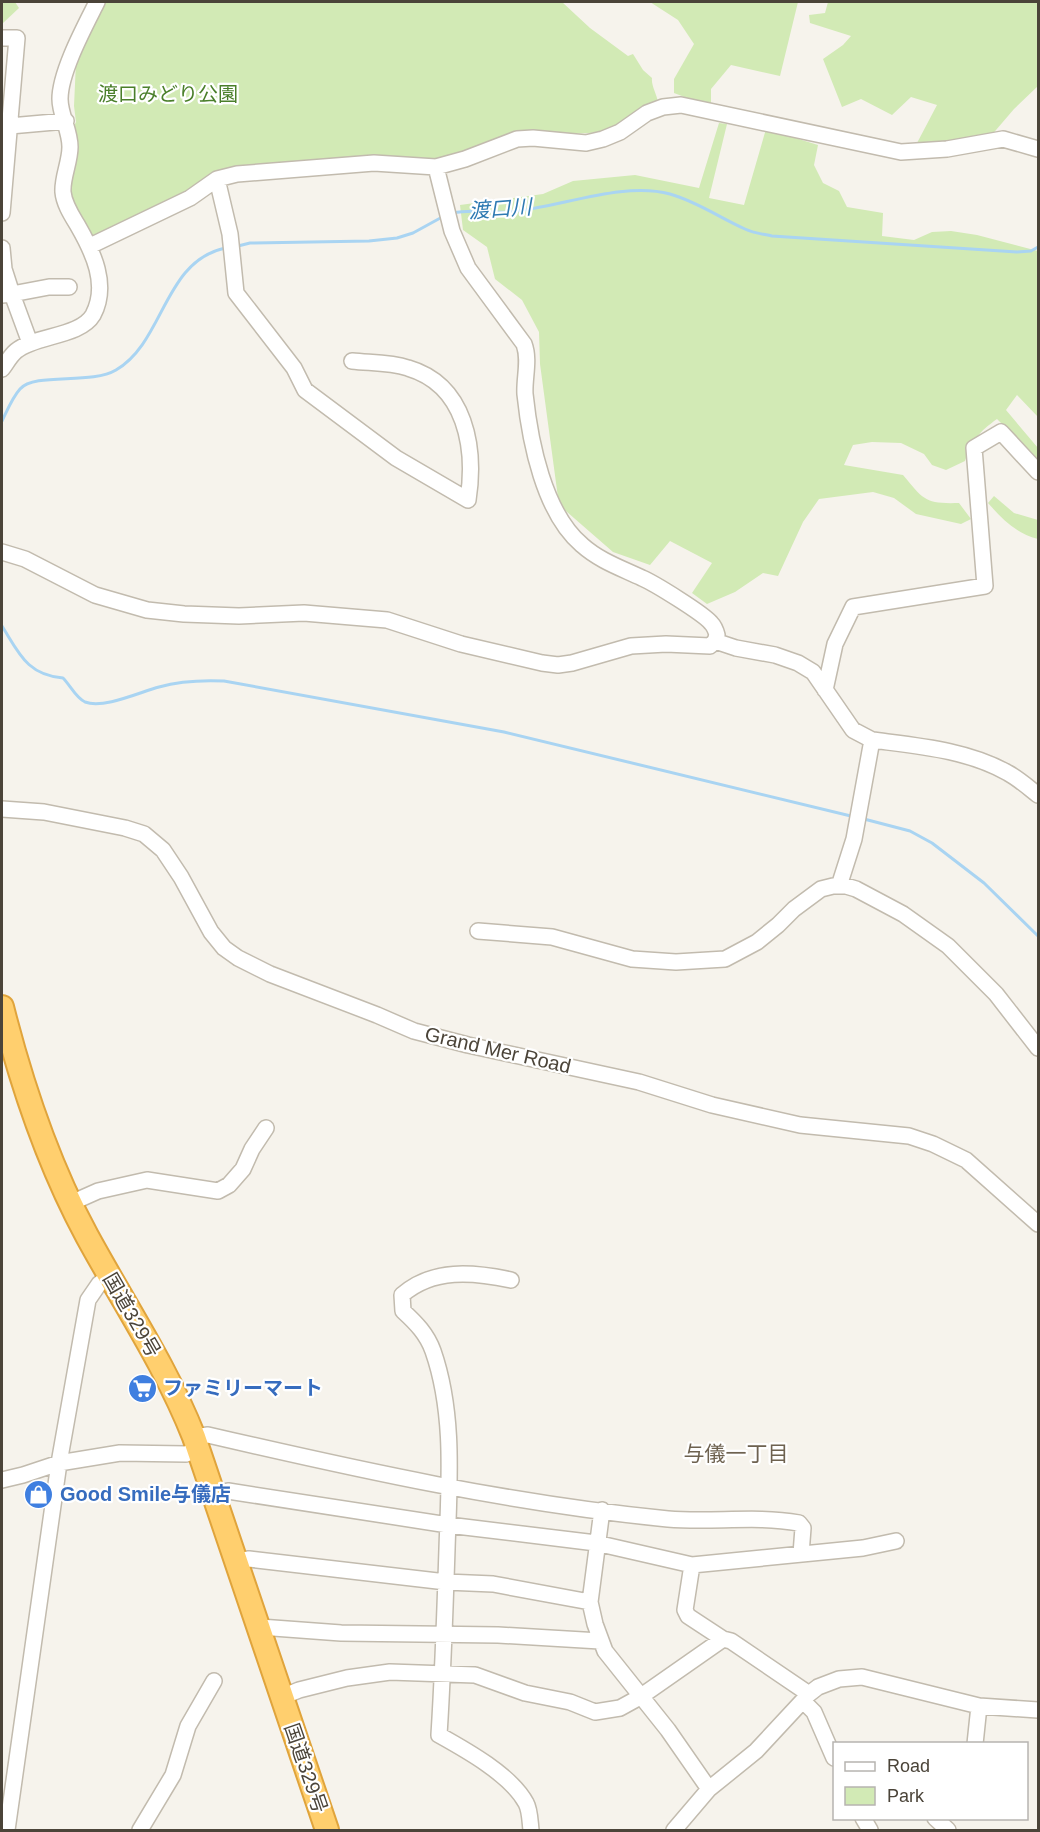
<svg xmlns="http://www.w3.org/2000/svg" width="1040" height="1832" font-family="Arial,'Noto Sans JP',sans-serif">
<rect width="100%" height="100%" fill="#f6f3ec"/>
<!-- green -->
<path fill="#d2eab5" d="M2,2h13l4,6 -17,16z
M101,2h461l28,26 38,28 5,-2 10,16 9,8c-1,8 5,16 6,25l-52,29 -89,5 -83,23 -218,14 -88,52 -38,20 -20,-33v-79l6,-12 -2,-16 2,-44z
M650,2h148l-18,74 -49,-11 -20,24v18l-37,-14v-14l20,-35 -16,-24z
M828,2h210v84l-24,23 -24,28 -40,6h-33l20,-38 -26,-8 -19,18 -31,-16 -19,8 -19,-48 20,-14 8,-9 -41,-13 -1,-8 16,-2z
M719,123l8,1 -18,74 35,7 22,-76 52,16 -4,20 9,18 16,8 8,16 36,6 -1,23 32,4 18,-8 19,-1 26,4 61,16v166l-21,-22 -11,15 32,38v12l-41,-41c-18,13 -24,20 -32,42l-19,9 -14,-5 -8,-11 -23,-11 -29,-1 -19,3 -9,20 59,10c21,25 22,29 56,28l12,16 -10,5 -45,-10 -22,-16 -21,-6 -54,7 -16,23 -25,54 -15,-3 -28,19 -28,12 -15,-11 20,-30 -42,-22 -20,24 -37,-13 -54,-47 -19,-141 -1,-32 -17,-32 -27,-21 -8,-32 -24,-17 -3,-25 83,-11 30,-13 62,-6 64,13z
M994,496l20,17 24,7v19c-22,-6 -35,-19 -50,-36z"/>
<g fill="none" stroke-linecap="round" stroke-linejoin="round">
<!-- stream -->
<path stroke="#a9d4f2" stroke-width="3" d="M453,213c18,-4 37,0 55,-1 51,-4 114,-31 162,-18 28,8 50,24 75,35 8,4 18,5 27,7l245,16 14,-1 7,-4
M238,246l12,-3 119,-2 28,-3 16,-5 31,-17
M2,421c5,-10 10,-23 18,-32 15,-17 71,-4 96,-19 49,-29 47,-108 109,-122
M2,626c17,27 25,49 61,52 7,7 13,20 22,24 19,7 55,-10 74,-15 21,-6 43,-7 65,-6l280,51 351,85
M864,819l46,12 22,12 52,40 54,53"/>
<defs>
<path id="minor" d="M2,38h15l-15,175
M10,126l56,-5
M436,167l16,64 16,37 56,76c6,16 0,34 1,50 5,48 19,119 57,151 18,16 39,23 60,33 12,5 62,36 69,45 3,3 5,8 6,12l-2,6
M217,179l13,55 6,59 58,75 11,22 91,68 72,42c8,-52 -2,-115 -60,-132 -18,-6 -37,-5 -56,-7
M90,246l100,-48 27,-19 20,-5 137,-11 62,4 29,-8 52,-20 16,-1 53,5 17,-4 17,-7 27,-19 16,-6 18,-2 220,47 46,-3 56,-10 35,10
M2,248l2,21 8,25 -10,1
M30,343l-18,-49 37,-7h20
M2,369c4,-5 8,-13 14,-18 19,-16 64,-14 77,-36 16,-30 0,-63 -15,-89 -6,-10 -14,-22 -15,-34 -1,-14 7,-30 7,-45 0,-17 -10,-32 -10,-48 0,-27 25,-73 37,-97
M2,552l23,7 70,36 52,15 37,4 55,2 65,-3 83,7 74,24 81,19 16,2 14,-2 59,-17 35,-2 44,2 5,-5 21,7 39,7 23,8 15,9 40,58 19,10c46,6 96,10 136,33 11,6 21,15 30,22
M825,690l10,-46 18,-37 132,-21 -11,-138 27,-16 37,40
M2,809l42,3 81,16 19,6 19,16 18,27 30,55 13,16 14,10 32,16 107,41 37,16 54,14 171,37 73,23 88,20 109,11 24,8 33,16 72,64
M839,886l15,-47 18,-99
M478,931l74,6 80,22 44,3 49,-3 32,-17 21,-17 16,-16 27,-20 12,-3h13l10,3 47,25 45,32 48,48 42,54
M71,1203l27,-12 49,-11 71,11 11,-6 14,-16 9,-20 14,-21
M511,1280c-38,-8 -78,-12 -109,15l1,16c13,12 24,23 30,40 22,63 16,133 14,198 -2,62 -4,124 -8,186 27,15 72,40 87,68 4,7 4,19 5,27
M194,1437l14,-2c151,35 305,69 460,84 44,4 87,-4 131,4l4,5 -2,26
M2,1480l21,-5 36,-12 61,-10 66,1 12,-5
M215,1496l13,-5 220,34 148,18 96,22 171,-17 33,-7
M602,1510l-12,92 5,22 10,27 63,79 41,59
M237,1561l12,-2 197,23 47,2 97,18
M692,1565l-7,45 3,6 35,23
M260,1627l81,6 157,2 102,6
M282,1697l17,-7 48,-12 43,-6 85,3 50,18 45,9 25,10 25,-4 20,-11 83,-58 8,2 78,53
M803,1701l11,11 20,46
M975,1744l4,-38
M863,1818l7,12
M935,1818l13,12
M7,1830l52,-367 29,-163 11,-16 11,-9
M140,1830l33,-55 15,-49 26,-45
M674,1830l35,-41 47,-38 53,-57 9,-7 21,-8 23,-2 117,29 59,4"/>
<path id="highway" d="M2,1007c20,79 46,157 85,229 37,68 79,130 107,201l133,393"/>
</defs>
<!-- minor casing -->
<use href="#minor" stroke="#c2bbae" stroke-width="18"/>
<!-- highway casing -->
<use href="#highway" stroke="#e0a43c" stroke-width="26"/>
<!-- minor -->
<use href="#minor" stroke="#fff" stroke-width="15"/>
<!-- highway -->
<use href="#highway" stroke="#ffcf6e" stroke-width="22"/>
</g>
<!-- icons -->
<defs>
<symbol id="supermarket-disc" viewBox="-11 -11 22 22"><circle r="9.5" fill="#3f7fe0" stroke="#fff"/><path d="M-6-5.5h2.5l.6 2H6L4.5 2H-2.5L-4.4-4H-6ZM-1.5 3.2a1.3 1.3 0 1 0 .1 0ZM3 3.2a1.3 1.3 0 1 0 .1 0Z" fill="#fff"/></symbol>
<symbol id="shop-disc" viewBox="-11 -11 22 22"><circle r="9.5" fill="#3f7fe0" stroke="#fff"/><path d="M-5-2.5h2.3a2.7 3.5 0 0 1 5.4 0H5L5.5 6h-11ZM-1.5-2.5h3a1.5 2.3 0 0 0-3 0Z" fill="#fff"/></symbol>
</defs>
<g fill-rule="evenodd">
<use href="#supermarket-disc" x="126" y="1372" width="33" height="33"/>
<use href="#shop-disc" x="22" y="1478" width="33" height="33"/>
</g>
<g text-anchor="middle" stroke-width="4.5" stroke-linejoin="round" paint-order="stroke">
<!-- park labels -->
<g font-size="20" fill="#4a7f2a" stroke="#fff">
<text x="168" y="101">渡口みどり公園</text>
</g>
<!-- street labels -->
<g font-size="20" fill="#4b4439" stroke="#fff">
<text transform="translate(498 1050) rotate(13)" y="7">Grand Mer Road</text>
<text transform="translate(132 1315) rotate(60)" y="7">国道329号</text>
<text transform="translate(306 1768) rotate(71)" y="7">国道329号</text>
</g>
<!-- shop labels -->
<g font-size="20" font-weight="bold" fill="#366cbe" stroke="#fff" text-anchor="start">
<text x="163" y="1395">ファミリーマート</text>
<text x="60" y="1501">Good Smile与儀店</text>
</g>
<!-- water labels -->
<g font-size="21" font-style="italic" fill="#2e7ab2" stroke="#fff">
<text transform="translate(500 209) rotate(-4)" y="7">渡口川</text>
</g>
<!-- neighbourhood labels -->
<g font-size="21" fill="#6e6250" stroke="#fff">
<text x="736" y="1461">与儀一丁目</text>
</g>
</g>
<!-- border -->
<rect width="1040" height="1832" fill="none" stroke="#4b4439" stroke-width="6"/>
<!-- legend -->
<rect x="833" y="1742" width="195" height="78" fill="#ffffff" stroke="#b7b4b0" stroke-width="1.5"/>
<rect x="845" y="1762" width="30" height="9" fill="#ffffff" stroke="#b7b4b0" stroke-width="1.5"/>
<text x="887" y="1772" font-size="18" fill="#4b4439">Road</text>
<rect x="845" y="1787" width="30" height="18" fill="#d2eab5" stroke="#b7b4b0" stroke-width="1.5"/>
<text x="887" y="1802" font-size="18" fill="#4b4439">Park</text>
</svg>
